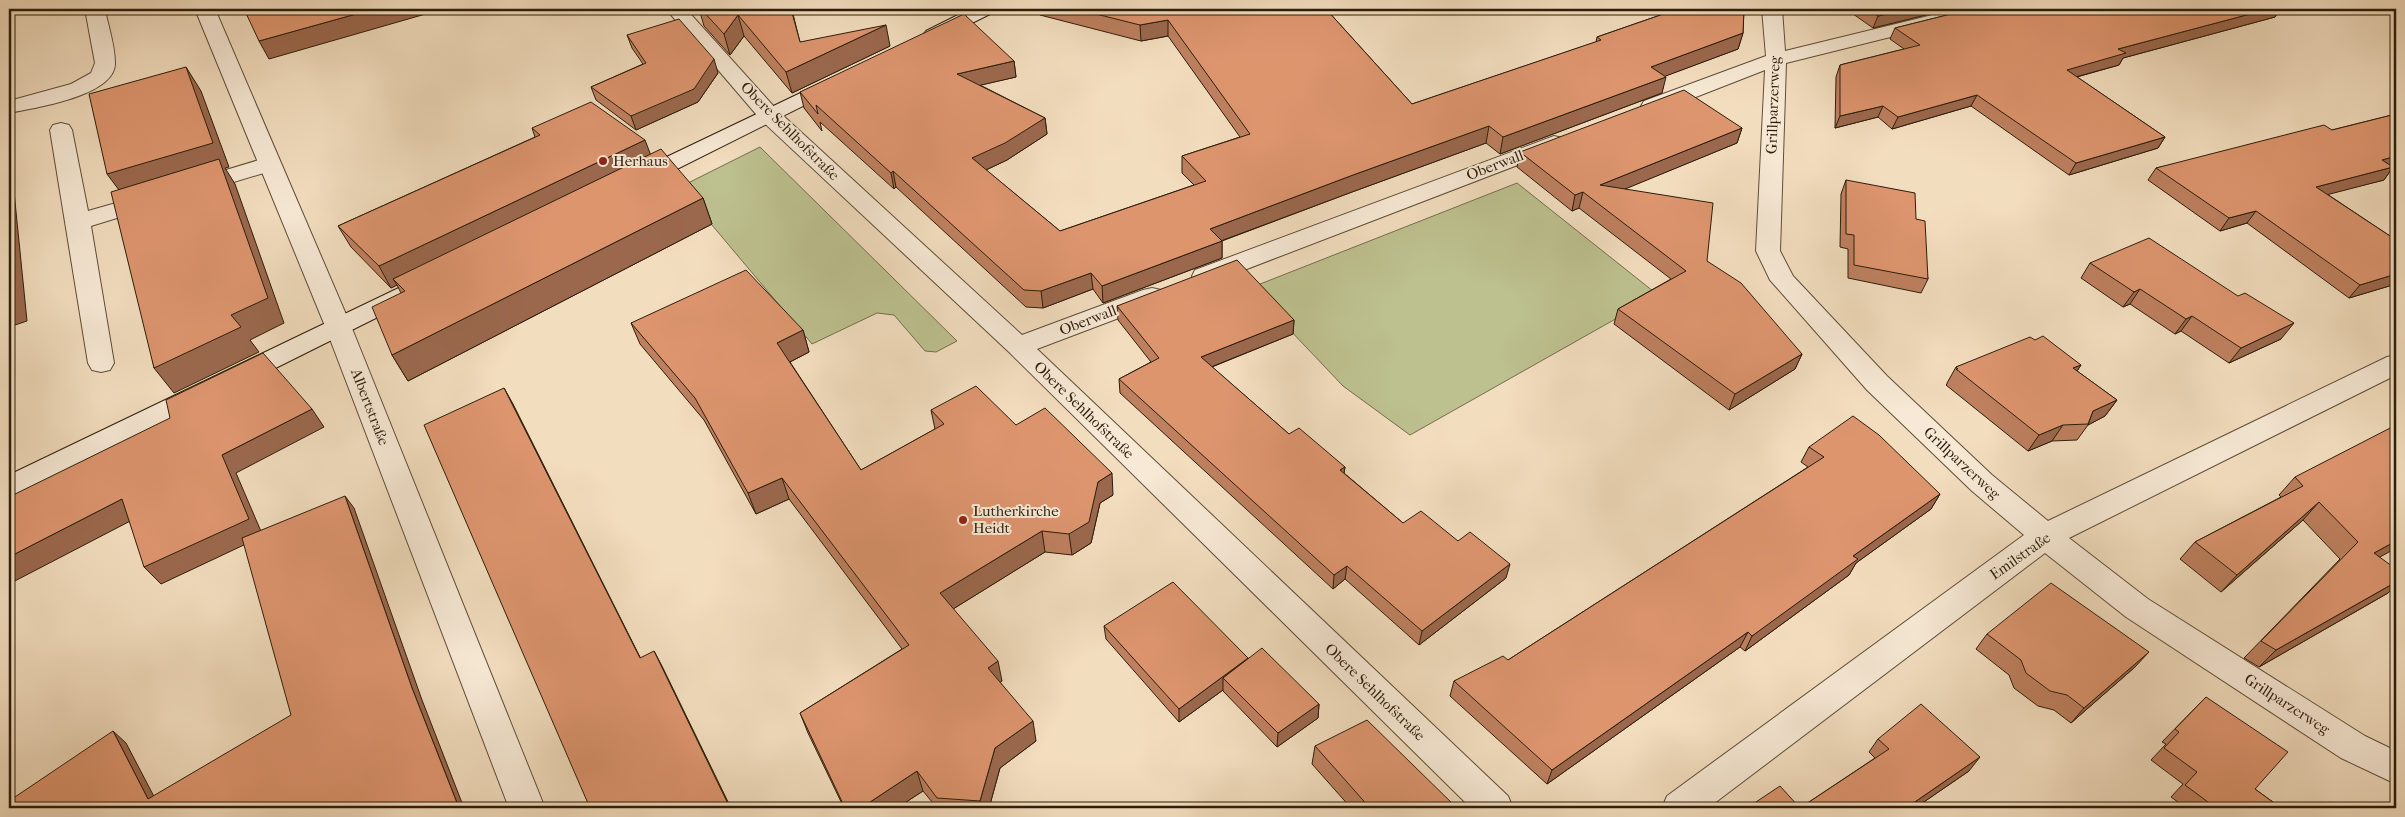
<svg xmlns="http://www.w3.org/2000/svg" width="2405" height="817" font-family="'IM FELL French Canon',serif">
<rect width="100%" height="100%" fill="#f2ddbe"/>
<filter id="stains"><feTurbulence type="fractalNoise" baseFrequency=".004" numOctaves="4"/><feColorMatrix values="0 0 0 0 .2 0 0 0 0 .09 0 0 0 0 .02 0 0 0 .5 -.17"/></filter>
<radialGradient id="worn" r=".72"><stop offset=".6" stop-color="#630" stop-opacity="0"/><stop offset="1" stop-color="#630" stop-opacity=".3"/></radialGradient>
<!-- green -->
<path fill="#bdc08f" stroke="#746e4d" d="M760,147l197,194 -21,11 -11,-1 -31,-36 -17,-2 -65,31 -132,-157z
M1517,183l141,112 -248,140 -67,-49 -93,-98z"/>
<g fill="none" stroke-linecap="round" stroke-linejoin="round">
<defs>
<path id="service" d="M85,9h20c3,17 10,36 10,54 1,33 -81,45 -106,50v-12l62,-17 20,-11 4,-10z
M61,123l8,2 3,5 16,81 63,-18 8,2 4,5 -4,5 -68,21 23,137 -4,7 -9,2 -9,-2 -4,-7 -38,-233 3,-5z
M269,157l8,2 3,5 -3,5 -83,25 -8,-2 -4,-5 4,-5z"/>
<path id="minor" d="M195,9h20l136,317 194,482h-36l-184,-482z
M666,9h20l91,101 245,225 121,-45 9,-2 9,2 4,6 -4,6 -124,47 471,447 5,12h-42l-462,-456 -248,-232z
M1762,9h20l3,42 172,-42h33l-3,4 -201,50 -6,188 13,25 94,100 105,99 56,46 339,-164 9,-2v20l-327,163 79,61 217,137 31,15v33l-55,-26 -215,-141 -81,-64 -337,255h-46l5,-12 357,-261 -52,-44 -105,-101 -97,-110 -14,-29 9,-181 -105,41 -8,1 -8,-1 -3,-5 3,-5 122,-45z
M1554,136l8,2 3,5 -3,5 -349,134 -9,2 -9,-2 -3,-6 3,-6z"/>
<path id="secondary" d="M970,9h25l-3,4 -52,26 -7,2 -7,-2 -3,-4 3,-4z
M836,76l7,2 3,4 -3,4 -196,98 -8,2 -8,-2 -3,-5 3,-5z
M407,284l9,2 4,6 -4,6 -397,198 -10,3v-24z"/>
</defs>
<!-- service casing -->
<use href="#service" stroke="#5e4d38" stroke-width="2"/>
<!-- minor casing -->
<use href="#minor" stroke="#5e4d38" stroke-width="2"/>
<!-- secondary casing -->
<use href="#secondary" stroke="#2c1d0b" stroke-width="2"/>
<!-- service -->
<use href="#service" fill="#f7e9d5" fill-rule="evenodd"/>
<!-- minor -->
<use href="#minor" fill="#f7e9d5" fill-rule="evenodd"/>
<!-- secondary -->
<use href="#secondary" fill="#f7e9d5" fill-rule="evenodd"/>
</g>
<!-- wall -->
<path fill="#be805f" stroke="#2c1d0b" d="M699,9h112l-18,5 7,28 90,4 -98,47 -48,-57 -14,19 -26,-29z
M1039,9h287l86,95 184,-62 1,-5 75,-26v-2h72l-1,24 -5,16 -73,27 -3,17 -162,61 -14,-11 -134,49 -130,49v17l-119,45 -10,-14 -50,19 -17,-1 -130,-120 -2,2 -74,-67 2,9 -18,-23 -4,-16 214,-31 2,16 -36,8 65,33 2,16 -40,26 -21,10 74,61 134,-46 -12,-12v-17l58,-19 -72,-101 -27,5 -101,-26z
M1846,9h104l-77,19z
M1971,9h309l-5,8 -152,41 -4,7 -42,12 88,60 -7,11 -89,27 -98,-69 -79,23 -14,-12 -43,11 1,-51 4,-12 64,-16 -14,-10 5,-11z
M627,35l91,38 -20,29 -62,28 -40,-30 -5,-13 52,-23 -11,-16z
M2396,114v52l-3,1 -9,13 -57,14 69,46v44l-47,14 -102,-75 -27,8 -72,-51 8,-12 176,-38z
M532,128l118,26 53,44 9,26 -304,157 -16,-26 9,-62 -4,-8 -6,3 -40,-41 -13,-21 197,-89z
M1742,128l-5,15 -113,46 83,72 95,93 -7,15 -66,41 -115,-86 4,-15 53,-30 -92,-71 -7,3 -55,-44 3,-15z
M1846,180l70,39 12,60 -7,14 -73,-15v-29l-8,-2 1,-53z
M2090,263l191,76 -52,24 -48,-32 -6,3 -45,-30 -7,3 -42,-29z
M1117,306l177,14 -1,14 -81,33 77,67 56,33 -1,6 59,50 55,18 48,37 -87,67 -74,-66 -12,10 -213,-196 -1,-14 32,-17 -33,-42z
M631,323l172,7 6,22 -19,10 71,108 74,-41 -4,-19 85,15 97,70 -13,8 -9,40 -19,12 -27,-3 -92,57 49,72 -2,1 36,59 -36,27 -11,40h-52l-14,-17 -26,17h-53l-36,-75 -8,-20 102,-64 -113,-150 -33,15 -52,-94 -64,-76z
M2035,340l46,25 -4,6 40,29 -12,16 -17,9 -11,15 -25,1 -24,10 -82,-66 1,-1v-1l9,-16z
M1809,447l131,47 -9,15 -75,54 -7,12 -104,76 -5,-4 -193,137 -97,-88 4,-15 54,-21 300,-193 -7,-5z
M2295,477l85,80 8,36 -129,74 -15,-9 96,-99 -37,-39 -82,72 -41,-33 15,-17 86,-45 -2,-2z
M1104,626l144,32 71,46 -1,14 -41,29 -54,-56v-1l-44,32 -73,-83z
M1987,634l148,33 -64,56 -17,-13 -16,-4 -24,-18 -5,-13 -33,-26z
M2206,697l49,92 26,19h-95l-15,-11 12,-13 -32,-24 15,-16 -4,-2z
M1878,739l91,32 -54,37h-168h53l75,-50 -6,-6z
M1315,746l142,62h-106l-39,-44z"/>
<!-- shaded-wall -->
<path fill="#9b684d" stroke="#2c1d0b" d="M374,9h69l-174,50 -10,-18z
M791,9h20l-18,6z
M1908,9h42l-77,19 5,-12z
M2269,9h11l-5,8 -152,41 -4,7 -58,16 6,-11 51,-21z
M738,15l6,21 -14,19 -6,-21z
M1168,20v16l-27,5 -1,-16z
M886,25l4,21 -98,47 -6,-21z
M1743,33l-5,16 -91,34 4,-16z
M714,59l4,14 -20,29 -62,28 -5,-14z
M1014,61l2,16 -56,13 -3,-16z
M186,67l15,24 28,76 -4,1 10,16 49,139 -34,17 9,12 -85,41 -20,-25 -29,-170 -18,-24z
M1666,77l-4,16 -162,61 3,-17z
M1977,95l-6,11 -79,23 6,-12z
M1883,106l-5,11 -43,11 5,-12z
M1045,118l2,16 -40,26 -32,15 -3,-17z
M1489,126l-3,17 -134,49 -142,53v-16l143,-54z
M1742,128l-5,15 -141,58 4,-16z
M2165,137l-7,11 -89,27 7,-12z
M645,140l8,21 -260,118 4,6 -6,3 -12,-22z
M9,142l18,179 -18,6z
M2396,156v10l-24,6 10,-12z
M2393,167l-9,13 -77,20 9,-13z
M893,171l3,16 -2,2 -3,-16z
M1583,192l-4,16 -7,3 3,-16z
M703,198l9,26 -304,157 -16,-26z
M2256,211l-9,12 -27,8 9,-13z
M1222,241v17l-119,45 -1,-17z
M1091,273l2,16 -50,19 -2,-17z
M2396,274v10l-47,14 11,-13z
M2140,289l-10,15 -7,3 11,-15z
M2192,316l-11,15 -6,3 11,-15z
M1294,320l-1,14 -92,37v-14z
M2294,323l-13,16 -52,24 12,-15z
M803,330l6,22 -25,13 -7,-22z
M1802,354l-7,15 -66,41 6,-16z
M2081,365l-10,15 2,-12z
M504,388l9,16 135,269 -8,-15z
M2117,400l-12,16 -17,9 5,-14z
M312,409l12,18 -88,46 27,63 -102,48 -17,-17 78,-112z
M2063,425l-11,16 -24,10 11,-16z
M1345,467l-2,13 -3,-10z
M1112,473l1,22 -13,8 -9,40 -19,12 -3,-21 29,-52z
M782,478l7,21 -33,15 -8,-21z
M1940,494l-9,15 -75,54 -7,12 -104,76 7,-15 101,-80z
M345,496l9,12 68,192 42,108h-5l-47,-120z
M122,499l16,18 -129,67v-27z
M2319,502l-16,18 -82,72 16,-17z
M1042,531l3,21 -100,62 -5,-21z
M2396,541v7l-39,22 17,-17z
M1510,564l-4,14 -87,67 3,-14z
M1347,566l-2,13 -12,10 1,-14z
M2396,582v3l-8,8 -129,74 17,-17z
M1748,632l-8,15 -193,137 5,-14z
M654,651l8,15 69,142h-1z
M2149,652l-14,15 -64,56 13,-15z
M1248,658l-25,20v12l-44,32v-13z
M998,661l4,20 -10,7 -4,-20z
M1319,704l-1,14 -41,29 1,-14z
M1033,721l3,20 -36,27 -11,40h-7l-2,-7 15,-53z
M113,731l13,12 34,65 -12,-9z
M1980,757l-11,14 -54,37h-7l1,-2z
M917,771l6,20 -26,17h-36z"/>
<!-- building -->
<path fill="#dd956e" stroke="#2c1d0b" d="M244,9h130l-115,32z
M701,9h90l9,33 86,-17 -100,47 -48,-57 -14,19z
M1076,9h250l86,95 189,-64 -4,-3 78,-27v-1h69l-1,24 -92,34 15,10 -163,60 -14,-11 -136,49 -143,54 12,12 -120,45 -11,-13 -50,18 -17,-1 -131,-119 -2,2 -75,-68 2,9 -18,-22 164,-78 50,47 -57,13 88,44 -40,25 -33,15 88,73 146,-50 -24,-25 68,-22 -82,-114 -28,5z
M1867,9h41l-30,7z
M1971,9h298l-151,40 8,4 -59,17 98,67 -89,26 -99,-68 -79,22 -15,-11 -43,10v-51l80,-20 -25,-17z
M679,19l35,40 -20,30 -63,27 -40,-29 55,-24 -19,-28z
M186,67l27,76 -106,31 -18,-80z
M1684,90l58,38 -142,57 113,18 -6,58 34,22 61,71 -67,40 -117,-85 68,-38 -103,-79 -8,3 -55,-43z
M591,102l54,38 -266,126 -41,-40 202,-91 -8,-7z
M2396,114v42l-14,4 11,7 -77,20 80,53v34l-36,11 -104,-74 -27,7 -73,-50 168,-43 8,5z
M661,149l42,49 -311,157 -20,-48 33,-16 -12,-12z
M219,159l49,139 -37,17 10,12 -87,41 -43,-176z
M1846,180l69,13 1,26 9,2 3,58 -74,-14v-30l-8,-1z
M2149,238l89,58 7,-3 49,30 -53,25 -49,-32 -6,3 -46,-30 -6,3 -44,-29z
M1237,260l57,60 -93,37 88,77 10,-6 46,39 -5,3 63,53 18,-12 37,30 12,-9 40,32 -88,67 -75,-65 -13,9 -215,-196 40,-21 -42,-52z
M9,270l3,33 -3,1z
M746,270l57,60 -26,13 84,127 83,-46 -13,-14 45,-24 40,39 29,-17 67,65 -14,9 -9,40 -20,12 -27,-3 -102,62 58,68 -10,7 45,53 -38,27 -15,53 -43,-3 -20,-27 -56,37h-16l-45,-95 109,-68 -127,-167 -34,15 -53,-95 -64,-75z
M2043,336l38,29 -8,3 44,32 -24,11 -5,13 -25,1 -24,10 -83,-66h2l-2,-2 74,-30 5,3z
M263,353l49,56 -90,46 27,64 -105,48 -22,-68 -113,58v-60l161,-79 -4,-18z
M504,388l136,270 14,-7 76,157h-140l-166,-383z
M1853,416l26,19 61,59 -87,62 5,3 -106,77 -4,-4 -196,138 -98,-89 49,-25 5,4 316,-203 -15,-10z
M2396,425v116l-22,12 22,16v13l-120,68 -15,-9 97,-99 -39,-40 -82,73 -42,-33 108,-56 -8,-9z
M345,496l67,192 47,120h-450v-7l104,-70 35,68 143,-84 -49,-177z
M1173,582l75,76 -69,51 -75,-83z
M2051,583l98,69 -65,56 -17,-13 -17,-4 -24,-18 -5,-13 -34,-26z
M1262,648l57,56 -41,29 -55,-55z
M2206,697l82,55 -33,37 26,19h-65l-31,-23 12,-13 -33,-24 15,-16 -4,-3z
M1921,704l59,53 -71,49 2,2h-164l33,-22 20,22 89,-59 -11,-10z
M1367,720l90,88h-87l-55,-62z"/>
<!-- markers -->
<g fill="#8f2418" stroke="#f7e9d5" stroke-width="2">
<circle cx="603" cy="161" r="5"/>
<circle cx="963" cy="520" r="5"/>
</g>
<g text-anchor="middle" stroke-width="4" stroke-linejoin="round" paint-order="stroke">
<!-- street labels -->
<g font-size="15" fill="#2c1d0b" stroke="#f7e9d5">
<text transform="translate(1773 105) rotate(-88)" y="5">Grillparzerweg</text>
<text transform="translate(790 131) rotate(45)" y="5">Obere Sehlhofstraße</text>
<text transform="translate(1495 165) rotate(-21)" y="5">Oberwall</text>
<text transform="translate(1088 320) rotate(-21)" y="5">Oberwall</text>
<text transform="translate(370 407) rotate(69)" y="5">Albertstraße</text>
<text transform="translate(1084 410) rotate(44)" y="5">Obere Sehlhofstraße</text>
<text transform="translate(1962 463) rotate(43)" y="5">Grillparzerweg</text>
<text transform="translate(2020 556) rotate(-35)" y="5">Emilstraße</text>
<text transform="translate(1375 692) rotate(44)" y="5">Obere Sehlhofstraße</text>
<text transform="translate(2287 704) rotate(33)" y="5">Grillparzerweg</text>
</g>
<!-- poi labels -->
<g font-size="15" fill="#2c1d0b" stroke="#f7e9d5" text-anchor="start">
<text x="613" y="166">Herhaus</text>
<text x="973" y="516">Lutherkirche<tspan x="973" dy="17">Heidt</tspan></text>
</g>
</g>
<!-- margin -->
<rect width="2405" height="817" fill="none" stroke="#f2ddbe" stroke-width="30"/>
<rect x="10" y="10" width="2385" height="797" fill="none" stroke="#2c1d0b" stroke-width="2.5"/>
<rect x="15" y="15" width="2375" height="787" fill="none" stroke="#2c1d0b"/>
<rect width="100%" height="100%" filter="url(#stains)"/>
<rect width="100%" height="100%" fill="url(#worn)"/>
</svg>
